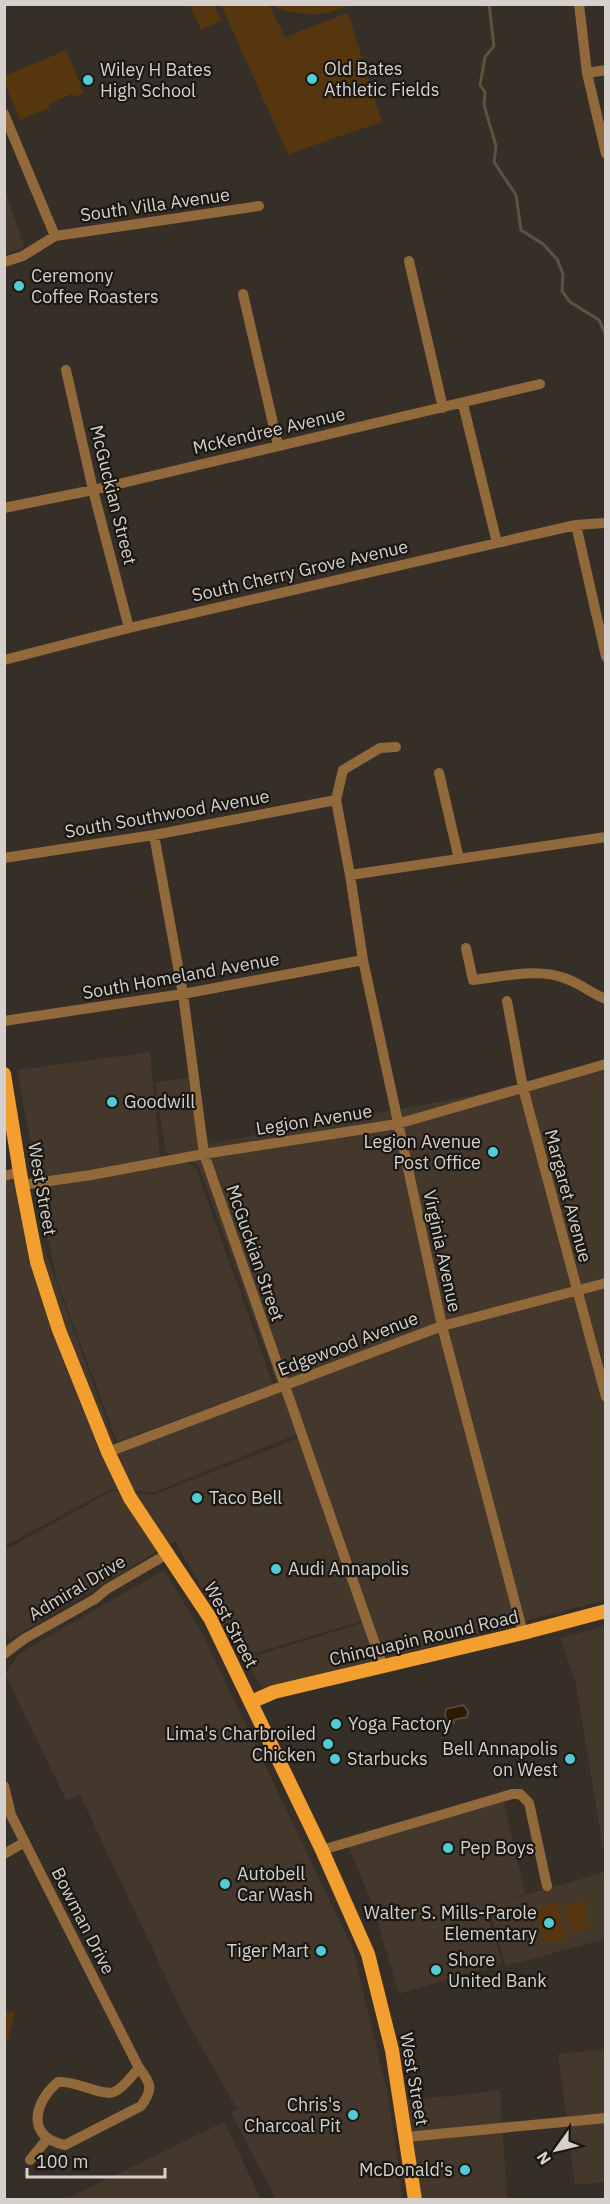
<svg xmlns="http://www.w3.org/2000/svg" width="610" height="2204" font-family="'IBM Plex Sans',sans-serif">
<rect width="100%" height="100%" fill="#362f27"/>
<!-- built -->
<path fill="#43382b" d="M5,189l19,58 -19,7h-1z
M150,1052l10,104 35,10 78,218 -156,58 -61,-164 -39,-208z
M605,1071v529l-341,90 -19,-31 117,-36v-2l-121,36 -66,-116 -165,98 -5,-10v-79l107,-59 42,4 144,-57 52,147 -47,-153 -149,60 -44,-3 -105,57v-369l12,-3 101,278 160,-66 -80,-222 -32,-11 -11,-70 37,-7 17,68z
M164,1570l37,61 152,318 35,146 15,104h-127l-45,-86 6,-4 -52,-91 -105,-223 -14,5 -61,-126 15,-21z
M605,1626h1l-1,235 -29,-177 -16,-46z
M504,1802l21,92 -27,9 107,-31v67l-99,27 -18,-60 -2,1 16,56 -103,31 -28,-94 -23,-54z
M605,2049v133l-30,3 -17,-131z
M500,2090l7,109h-86l-16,-98z
M224,2122l37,77h-195z"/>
<!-- green -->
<path fill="#55360e" d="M190,5h24l8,16 -21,9z
M221,5h48l16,32 63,-24 34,109 -94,32z
M275,5h73c-25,13 -45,10 -71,3z
M66,50l18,43 -10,4 -2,-3 -23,10v4l-29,12 -15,-36v-8z
M585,1900l5,28 -20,5 -6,-27z
M557,1902l9,36 -22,5 -10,-35z
M4,2010l11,2 -8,30h-2z"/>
<!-- water -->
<path fill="#2e1a03" stroke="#60513f" stroke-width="1.5" d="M463,1705l5,6 -1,6 -14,3 1,3 -5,1 -4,-8 1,-7z"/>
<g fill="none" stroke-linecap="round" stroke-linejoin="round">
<!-- stream -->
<path stroke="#60513f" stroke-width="3" d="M489,4l5,42 -9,11 -5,28 5,7 -1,13 12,41 -2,16 22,33 5,35 22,14 14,15 6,15 -1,17 8,11 29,18 7,15"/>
<!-- minor -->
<path stroke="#92693b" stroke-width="10" d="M579,4l8,69 19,81
M587,73l19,-3
M4,114l51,122
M409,261l34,147
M4,262l19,-6 32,-20 204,-30
M243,294l35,151
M66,370l27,120 36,138
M463,404l34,139
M4,508l89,-18 447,-106
M576,525l30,132
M4,660l125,-32 368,-85 79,-18 28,-2
M396,747l-16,1 -37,22 -7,30 14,75 13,85 79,366 81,307
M439,773l20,86
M154,835l29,159 21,160 179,513
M4,858l150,-23 182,-35
M350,875l256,-38
M466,948l7,32c31,-3 64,-13 94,-1 14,5 25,15 39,20
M507,1001l16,87 83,309
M4,1021l179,-27 180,-34
M4,1176l16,-4
M22,1185l69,-10 113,-21 193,-30 209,-60
M108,1452l334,-126 164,-43
M4,1654l20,-15 71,-40 12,-10 62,-36
M4,1786l7,29 128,253
M322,1850l190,-56h8l9,9 18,83
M4,1854l21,-12
M139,2068c13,16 14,22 2,38l-76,39c-40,-8 -31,-43 -7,-63 18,-2 44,15 56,10 10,-4 18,-17 25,-24z
M406,2137l200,-19
M30,2160l18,-22"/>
<!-- major -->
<path stroke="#f29f30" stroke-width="14" d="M4,1074l18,111 15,77 22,68 49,122 22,46 80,120 112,232 46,104 24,96 23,150
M251,1702l23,-10 249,-59 83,-22"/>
</g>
<!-- markers -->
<g fill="#51ccd4" stroke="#1b1814" stroke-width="2">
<circle cx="312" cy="79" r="6"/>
<circle cx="88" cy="80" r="6"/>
<circle cx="19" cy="286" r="6"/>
<circle cx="112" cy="1102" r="6"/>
<circle cx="493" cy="1152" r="6"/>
<circle cx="197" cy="1498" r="6"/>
<circle cx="276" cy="1569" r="6"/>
<circle cx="336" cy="1724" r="6"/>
<circle cx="328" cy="1744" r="6"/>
<circle cx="335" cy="1759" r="6"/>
<circle cx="570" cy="1759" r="6"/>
<circle cx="448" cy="1848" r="6"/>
<circle cx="225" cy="1884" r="6"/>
<circle cx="549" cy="1923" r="6"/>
<circle cx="321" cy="1951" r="6"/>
<circle cx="436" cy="1970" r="6"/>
<circle cx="353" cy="2115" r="6"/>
<circle cx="465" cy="2170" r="6"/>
</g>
<g text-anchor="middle" stroke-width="4.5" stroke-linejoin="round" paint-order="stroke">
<!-- poi labels -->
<g font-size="18" fill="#d5d0cc" stroke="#1b1814" text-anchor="start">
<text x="324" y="75">Old Bates<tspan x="324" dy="21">Athletic Fields</tspan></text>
<text x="100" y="76">Wiley H Bates<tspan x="100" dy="21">High School</tspan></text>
<text x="31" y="282">Ceremony<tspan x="31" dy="21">Coffee Roasters</tspan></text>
<text x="124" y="1108">Goodwill</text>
<text x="481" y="1148" text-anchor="end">Legion Avenue<tspan x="481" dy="21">Post Office</tspan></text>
<text x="209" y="1504">Taco Bell</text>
<text x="288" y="1575">Audi Annapolis</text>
<text x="348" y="1730">Yoga Factory</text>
<text x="316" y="1740" text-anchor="end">Lima's Charbroiled<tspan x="316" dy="21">Chicken</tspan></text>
<text x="558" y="1755" text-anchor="end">Bell Annapolis<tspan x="558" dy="21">on West</tspan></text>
<text x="347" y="1765">Starbucks</text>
<text x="460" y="1854">Pep Boys</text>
<text x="237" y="1880">Autobell<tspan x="237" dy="21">Car Wash</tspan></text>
<text x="537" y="1919" text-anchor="end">Walter S. Mills-Parole<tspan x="537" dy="21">Elementary</tspan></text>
<text x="309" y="1957" text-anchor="end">Tiger Mart</text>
<text x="448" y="1966">Shore<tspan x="448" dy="21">United Bank</tspan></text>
<text x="341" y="2111" text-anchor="end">Chris's<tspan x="341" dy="21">Charcoal Pit</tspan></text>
<text x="453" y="2176" text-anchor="end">McDonald's</text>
</g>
<!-- street labels -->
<g font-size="18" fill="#d5d0cc" stroke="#1b1814">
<text transform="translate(155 205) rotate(-8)" y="6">South Villa Avenue</text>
<text transform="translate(269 431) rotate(-13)" y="6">McKendree Avenue</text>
<text transform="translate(113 495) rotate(76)" y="6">McGuckian Street</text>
<text transform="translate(300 571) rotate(-13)" y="6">South Cherry Grove Avenue</text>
<text transform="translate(167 814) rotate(-10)" y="6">South Southwood Avenue</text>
<text transform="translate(181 976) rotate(-10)" y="6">South Homeland Avenue</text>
<text transform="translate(314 1120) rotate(-9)" y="6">Legion Avenue</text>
<text transform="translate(42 1189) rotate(80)" y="6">West Street</text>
<text transform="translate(568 1196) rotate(75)" y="6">Margaret Avenue</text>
<text transform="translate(442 1251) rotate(78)" y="6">Virginia Avenue</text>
<text transform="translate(255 1253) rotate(71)" y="6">McGuckian Street</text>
<text transform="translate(348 1344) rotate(-21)" y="6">Edgewood Avenue</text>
<text transform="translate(77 1588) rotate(-31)" y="6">Admiral Drive</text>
<text transform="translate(231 1625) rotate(62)" y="6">West Street</text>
<text transform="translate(424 1638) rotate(-13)" y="6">Chinquapin Round Road</text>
<text transform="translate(83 1921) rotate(63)" y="6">Bowman Drive</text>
<text transform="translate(414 2079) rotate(80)" y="6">West Street</text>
</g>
</g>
<!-- border -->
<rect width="610" height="2204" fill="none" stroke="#d5d0cc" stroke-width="12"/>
<!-- north arrow -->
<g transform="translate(556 2150) rotate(236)" stroke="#1b1814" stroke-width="4.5" paint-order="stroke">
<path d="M0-4.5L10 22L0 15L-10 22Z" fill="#d5d0cc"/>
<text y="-9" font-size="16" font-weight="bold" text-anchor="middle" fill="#d5d0cc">N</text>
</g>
<!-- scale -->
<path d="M27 2168v9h138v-9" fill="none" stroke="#d5d0cc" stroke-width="3"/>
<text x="36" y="2168" font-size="18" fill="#d5d0cc" stroke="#1b1814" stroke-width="4.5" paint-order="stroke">100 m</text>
</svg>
